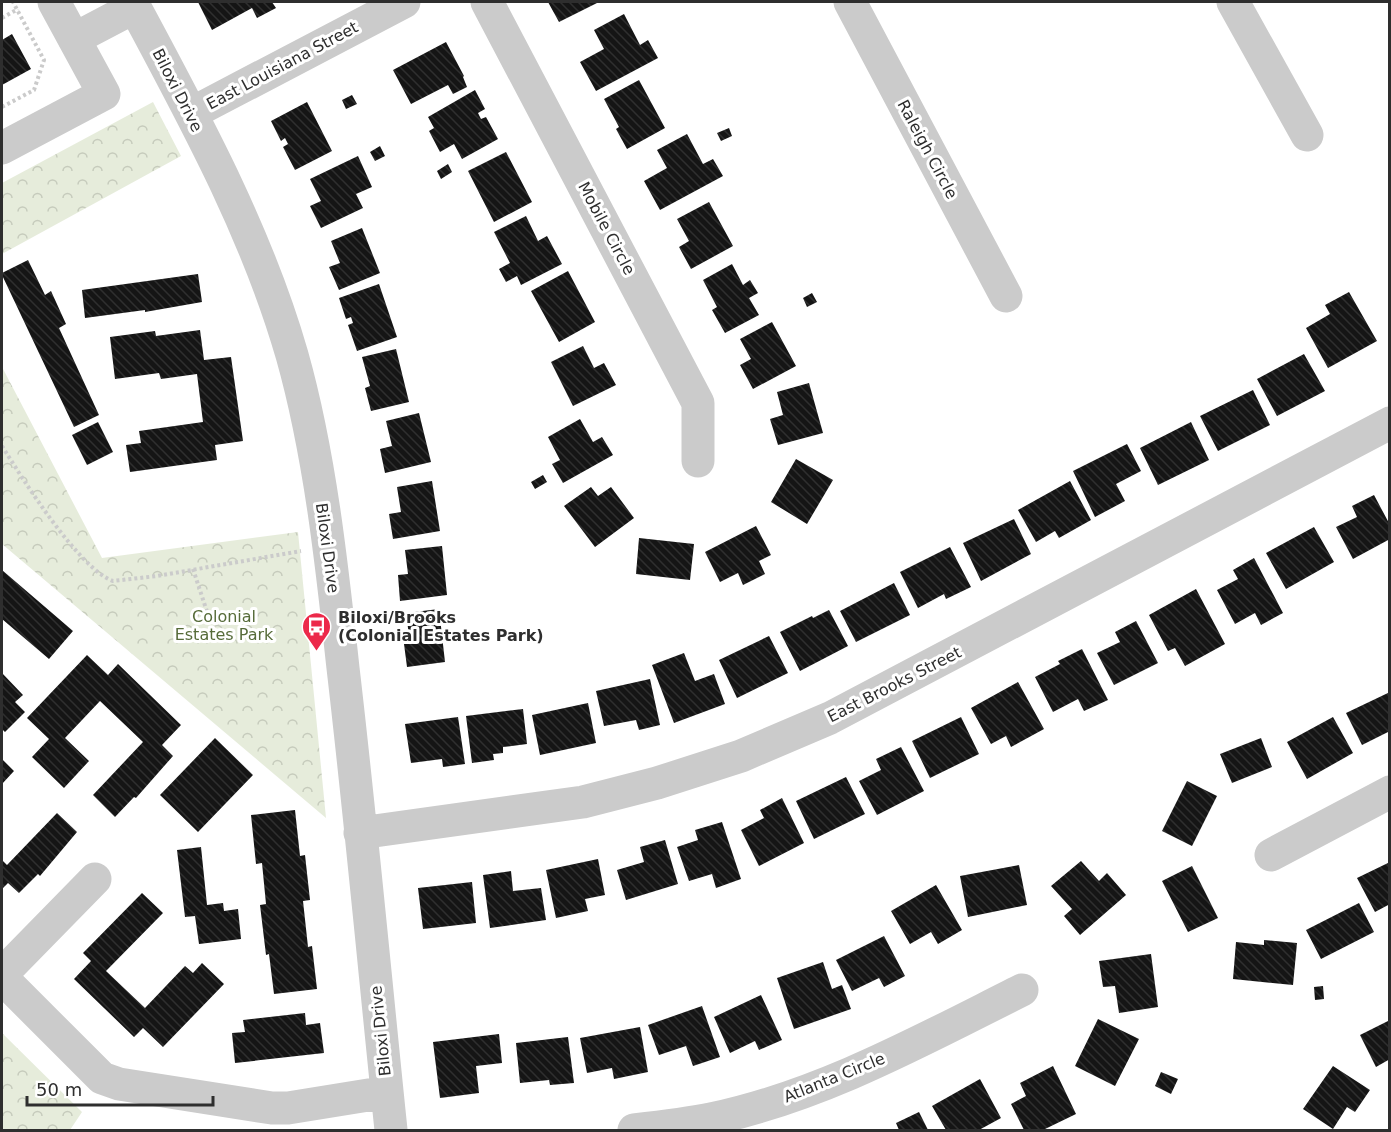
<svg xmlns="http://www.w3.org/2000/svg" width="1391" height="1132" font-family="'DejaVu Sans',sans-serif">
<defs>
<pattern id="park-crowns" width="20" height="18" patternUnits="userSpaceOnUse" patternTransform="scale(1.5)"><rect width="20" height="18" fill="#e6ecdb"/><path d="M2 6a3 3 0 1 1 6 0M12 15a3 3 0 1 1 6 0" fill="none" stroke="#c6cbbc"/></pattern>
<pattern id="building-back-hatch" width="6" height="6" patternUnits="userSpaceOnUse" patternTransform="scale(1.5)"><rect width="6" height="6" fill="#151515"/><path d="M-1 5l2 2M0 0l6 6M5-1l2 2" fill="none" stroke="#2f2f2f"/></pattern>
</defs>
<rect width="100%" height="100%" fill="#fff"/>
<!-- park -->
<path fill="url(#park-crowns)" d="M153,102l28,54 -179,98v-71z
M2,367l100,191 196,-26 28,286 -324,-274z
M2,1033l80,79 -12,18h-68z"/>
<!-- building -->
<path fill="url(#building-back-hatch)" d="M198,2h74l4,6 -19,10 -5,-10 -40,22z
M548,2h51l-40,20z
M624,14l16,31 8,-5 10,18 -62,33 -16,-29 24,-13 -10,-19z
M12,34l19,35 -29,16v-45z
M446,42l18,34 -1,1 4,10 -14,7 -5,-9 -37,19 -18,-34z
M639,80l26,48 -38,21 -11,-20 3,-2 -15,-28z
M475,90l10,19 -7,4 3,6 5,-2 12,22 -36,20 -8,-15 -14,8 -11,-21 5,-3 -6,-11z
M352,95l5,9 -11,5 -4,-9z
M307,102l25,49 -37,19 -12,-23 5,-3 -3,-6 -4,3 -10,-20z
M729,128l3,8 -11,5 -4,-8z
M687,134l16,30 10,-5 10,17 -63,34 -16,-29 23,-13 -10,-18z
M380,146l5,10 -10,5 -5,-9z
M506,152l26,50 -38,20 -26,-51z
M358,156l14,31 -16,7 7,14 -42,20 -11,-22 11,-5 -11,-22z
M448,164l4,8 -11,7 -4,-8z
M709,202l24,44 -42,23 -12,-22 10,-6 -12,-22z
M526,216l12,25 9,-5 15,28 -41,21 -4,-9 -11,6 -7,-13 11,-6 -16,-31z
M362,228l18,45 -41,17 -10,-23 11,-4 -9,-22z
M28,260l17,35 6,-4 15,33 -7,4 40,87 -25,12 -72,-152v-2z
M732,264l11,21 7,-5 8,13 -9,5 10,17 -34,18 -13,-23 5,-3 -14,-27z
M568,271l27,51 -36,20 -28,-51z
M198,274l4,28 -57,10v-2l-60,8 -3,-28z
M379,284l18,53 -40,14 -9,-26 5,-2 -2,-6 -5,2 -7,-21z
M1349,292l28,49 -49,27 -22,-40 24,-14 -5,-9z
M812,293l5,9 -10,5 -4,-9z
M772,322l24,44 -43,23 -13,-24 11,-6 -11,-20z
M200,330l4,30 27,-3 12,84 -28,4 2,15 -87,12 -4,-27 15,-2 -2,-12 64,-9 -6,-48 -36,5 -2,-6 -44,6 -5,-42 45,-6 1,5z
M583,346l11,22 10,-5 12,22 -43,21 -22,-44z
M396,349l13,53 -38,9 -6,-23 5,-2 -8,-29z
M1304,354l21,37 -48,25 -20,-37z
M809,383l14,50 -45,12 -8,-26 13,-4 -6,-23z
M1253,390l17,35 -52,26 -18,-35z
M419,413l12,49 -46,11 -5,-24 12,-3 -6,-25z
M580,419l13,23 9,-5 11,18 -50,28 -11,-19 8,-4 -12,-23z
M98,422l15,30 -26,13 -15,-30z
M1191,422l18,38 -51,25 -18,-37z
M1127,444l14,27 -25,13 9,17 -30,16 -22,-46z
M796,459l37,21 -26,44 -36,-22z
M543,475l4,7 -12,7 -4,-7z
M432,481l8,50 -47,8 -4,-25 12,-2 -4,-25z
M1070,481l21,39 -32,18 -4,-7 -19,11 -18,-32z
M591,487l7,9 13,-9 23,31 -39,29 -31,-41z
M1374,495l16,30v14l-37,20 -17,-32 21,-10 -5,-11z
M1014,519l17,35 -50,27 -18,-38z
M756,526l15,29 -12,6 6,13 -22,11 -5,-12 -18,9 -15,-30z
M1314,527l20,35 -48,27 -20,-36z
M639,538l55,6 -4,36 -54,-6z
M442,546l5,49 -47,6 -2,-26 10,-1 -3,-24z
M950,547l21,40 -25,12 -2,-5 -26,14 -18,-36z
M1254,558l29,55 -22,12 -6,-12 -20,11 -18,-34 21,-11 -5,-9z
M2,570l71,61 -24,28 -47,-40z
M894,583l16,32 -54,27 -16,-31z
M1196,589l29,55 -40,22 -10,-18 -7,3 -19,-36z
M439,609l6,53 -38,5 -3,-23 6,-1 -4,-30z
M829,610l19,36 -48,25 -20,-39 32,-16 1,2z
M1136,621l22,42 -44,22 -17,-32 23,-11 -5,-10z
M769,636l19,37 -51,25 -18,-38z
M1082,649l26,51 -24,11 -6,-12 -25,13 -18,-35 25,-13 -2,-3z
M684,653l11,28 19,-7 11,30 -51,19 -22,-58z
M87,655l21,20 10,-11 63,61 -19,20 11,11 -37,42 -2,-1 -19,20 -22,-22 50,-53 -43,-41 -35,37 24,23 -25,27 -32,-31 17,-18 -22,-21z
M2,673l21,22 -8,7 10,10 -20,20 -3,-3z
M650,679l10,46 -21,5 -3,-10 -32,6 -8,-35z
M1018,682l26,47 -33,18 -5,-11 -15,8 -20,-36z
M1390,692v39l-28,14 -16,-32z
M588,703l8,40 -56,12 -8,-40z
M523,709l4,35 -24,3v6l-10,1 1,6 -22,3 -6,-47z
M458,717l7,47 -22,3 -1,-8 -31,4 -6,-39z
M961,717l18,37 -49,24 -18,-37z
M1333,717l20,36 -46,26 -20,-37z
M215,738l38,37 -55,57 -38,-37z
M1261,738l11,29 -40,16 -12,-29z
M901,747l23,44 -47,24 -18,-34 22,-11 -5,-11z
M2,759l12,12 -12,13z
M846,777l19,37 -51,25 -18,-38z
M1187,781l30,15 -25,50 -30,-15z
M782,798l22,45 -45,23 -18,-36 23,-12 -4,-8z
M295,810l5,46 5,-1 5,45 -7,1 5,46 4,-1 5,43 -43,5 -5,-40 -3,1 -6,-50 6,-1 -4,-41 -6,1 -5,-49z
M57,813l20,19 -37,44 -2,-2 -19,19 -11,-10 -6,6v-29l5,5z
M722,822l19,57 -25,9 -4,-14 -23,7 -12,-34 21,-7 -3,-10z
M665,840l13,44 -52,16 -9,-30 27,-8 -4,-15z
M201,847l6,58 16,-2 1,8 14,-2 3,30 -42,5 -4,-28 -10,1 -8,-67z
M598,859l7,36 -20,4 3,12 -32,7 -10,-48z
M1081,861l18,20 8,-8 19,22 -46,40 -16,-19 8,-7 -21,-23z
M1390,862v42l-15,8 -18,-34z
M1019,865l8,40 -59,12 -8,-41z
M1192,866l26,52 -30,14 -26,-51z
M511,871l2,20 28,-3 5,32 -56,8 -7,-53z
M472,882l4,41 -53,6 -5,-41z
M936,885l26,45 -24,14 -7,-12 -21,12 -19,-33z
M142,893l21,20 -57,58 39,37 40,-42 8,7 9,-10 22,21 -61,63 -20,-19 -9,9 -60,-58 17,-18 -8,-8z
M1359,903l15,29 -53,27 -15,-29z
M884,936l21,40 -21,11 -5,-9 -27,13 -16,-31z
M1264,940l33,3 -4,42 -60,-6 3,-37 28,3z
M1151,954l7,53 -39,6 -4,-27 -12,1 -4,-26z
M823,962l9,27 10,-4 9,24 -57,20 -17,-51z
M1323,986l1,13 -9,1 -1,-13z
M761,995l21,45 -23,10 -4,-9 -25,12 -16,-36z
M702,1006l18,51 -27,9 -7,-20 -27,9 -11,-30z
M305,1013l1,12 14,-2 4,30 -89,10 -3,-30 13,-1 -2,-12z
M1098,1019l41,20 -24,47 -40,-20z
M1390,1020v39l-14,8 -16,-32z
M640,1027l8,45 -34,7 -2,-11 -25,5 -7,-35z
M499,1034l3,29 -26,3 3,27 -39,5 -7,-56z
M568,1037l6,46 -24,2 -1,-5 -29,3 -4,-40z
M1053,1066l23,48 -33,16h-19l-13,-26 15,-8 -6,-13z
M1333,1066l37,24 -15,22 -8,-5 -14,22 -30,-20z
M1161,1072l17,7 -7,15 -16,-8z
M980,1079l21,39 -22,12h-33l-14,-24z
M919,1112l9,18h-29l-3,-7z"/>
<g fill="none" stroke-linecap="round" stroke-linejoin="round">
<!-- path -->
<path stroke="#cbcbcb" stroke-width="4" stroke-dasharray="3 3" stroke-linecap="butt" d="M2,18l16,-9
M2,107l32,-17 10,-30 -31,-58
M2,446c20,32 77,123 111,135l44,-5 144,-25
M193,569l21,64h4"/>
<!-- minor -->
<path stroke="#cbcbcb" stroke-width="33" d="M132,2c61,114 124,228 160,353 28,99 40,211 51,313 18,154 32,308 48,462
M487,2l211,401v58
M850,2l156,294
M1233,2l74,133
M74,39l61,-32
M192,113l212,-111
M2,148l102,-54 -50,-92
M360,833l223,-31 74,-19 84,-27 89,-38 560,-295
M1271,855l119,-63
M2,974l93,-95
M2,978l100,100 17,6 153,24h16l99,-16
M634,1130c26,-3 52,-6 77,-11 110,-23 211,-79 311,-129"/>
</g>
<!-- icons -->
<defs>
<symbol id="bus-pin" viewBox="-11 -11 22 30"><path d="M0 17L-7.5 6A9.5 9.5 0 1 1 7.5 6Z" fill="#ec294a" stroke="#fff"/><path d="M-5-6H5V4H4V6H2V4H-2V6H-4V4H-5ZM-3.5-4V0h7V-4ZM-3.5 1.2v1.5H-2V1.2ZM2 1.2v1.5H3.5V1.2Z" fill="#fff"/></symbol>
</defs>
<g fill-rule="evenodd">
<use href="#bus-pin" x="300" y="610" width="33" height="45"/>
</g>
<g text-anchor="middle" stroke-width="6" stroke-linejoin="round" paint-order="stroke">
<!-- street labels -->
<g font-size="16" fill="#2e2e2e" stroke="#fff">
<text transform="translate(282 65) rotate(-28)" y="6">East Louisiana Street</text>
<text transform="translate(178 90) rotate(63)" y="6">Biloxi Drive</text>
<text transform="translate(928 149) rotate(62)" y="6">Raleigh Circle</text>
<text transform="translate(607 228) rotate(62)" y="6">Mobile Circle</text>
<text transform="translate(328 548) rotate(82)" y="6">Biloxi Drive</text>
<text transform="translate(894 684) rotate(-27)" y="6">East Brooks Street</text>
<text transform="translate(380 1031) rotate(-96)" y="6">Biloxi Drive</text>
<text transform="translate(834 1077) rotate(-22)" y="6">Atlanta Circle</text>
</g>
<!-- park labels -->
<g font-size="16" fill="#566b39" stroke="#fff">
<text x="224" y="622">Colonial<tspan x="224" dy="18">Estates Park</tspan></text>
</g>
<!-- poi labels -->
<g font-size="16" font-weight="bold" fill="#2e2e2e" stroke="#fff" text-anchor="start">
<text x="338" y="623">Biloxi/Brooks<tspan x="338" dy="18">(Colonial Estates Park)</tspan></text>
</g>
</g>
<!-- border -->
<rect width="1391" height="1132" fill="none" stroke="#2e2e2e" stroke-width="6"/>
<!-- scale -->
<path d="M27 1096v9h186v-9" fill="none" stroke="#2e2e2e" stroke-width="3"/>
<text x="36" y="1096" font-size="18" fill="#2e2e2e" stroke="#ffffff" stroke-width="4.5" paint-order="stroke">50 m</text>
</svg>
